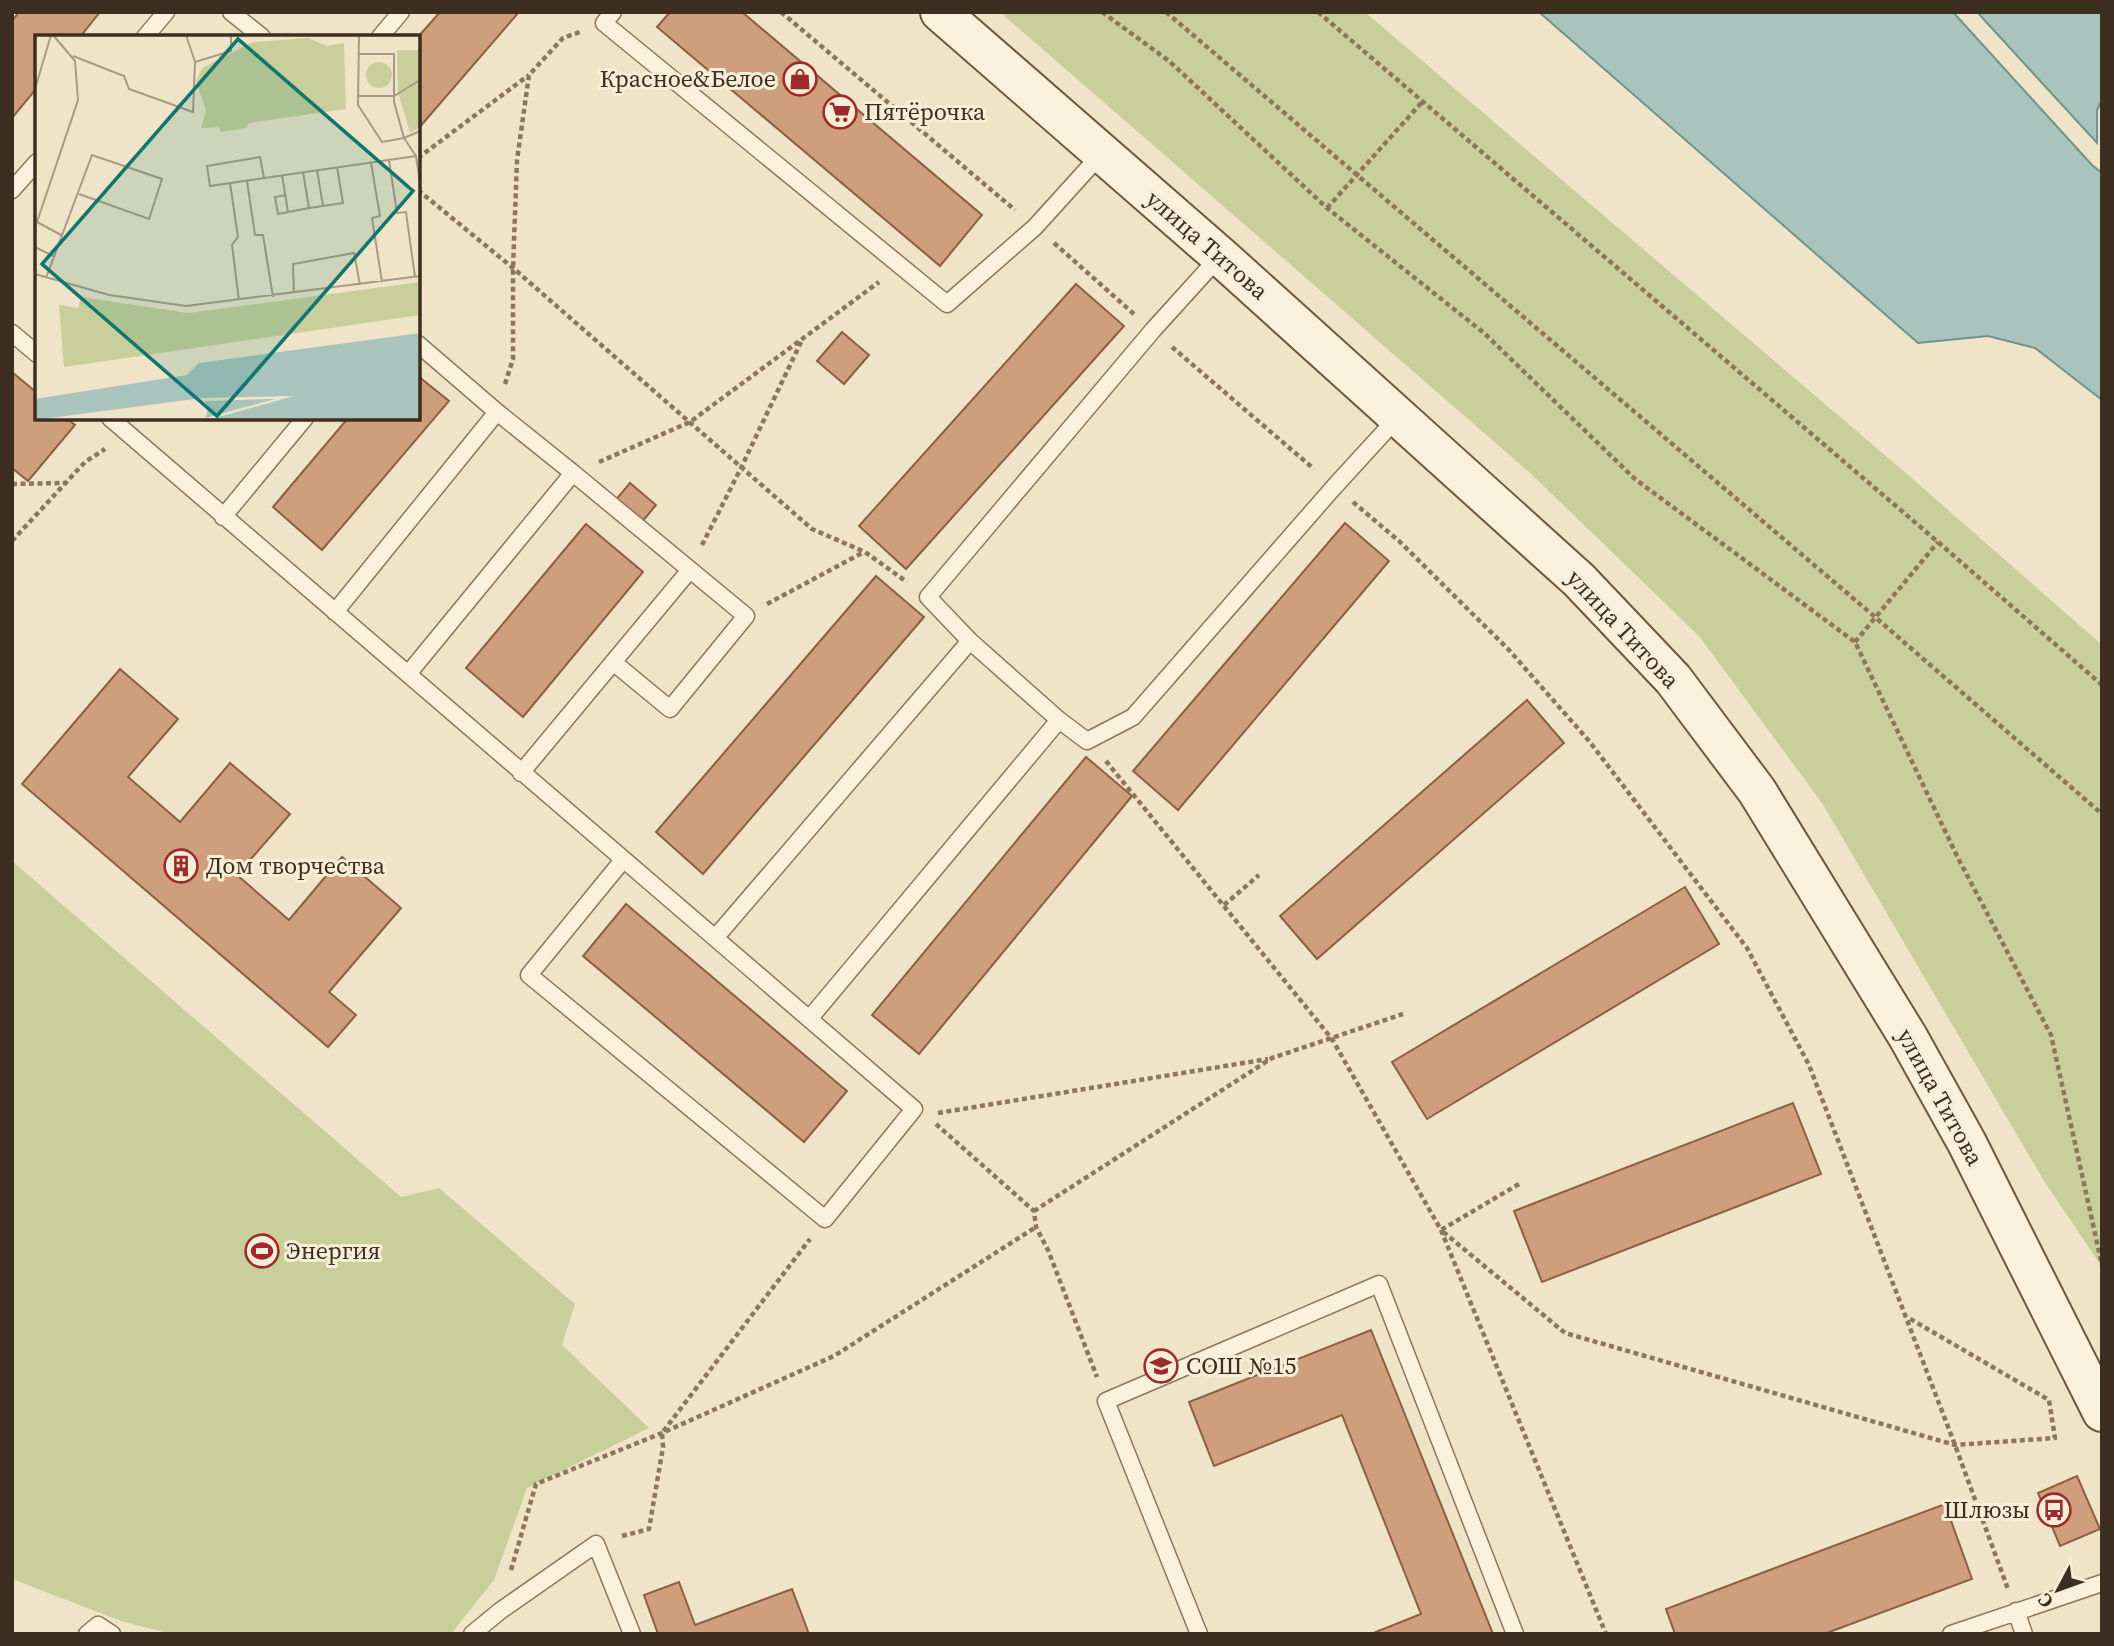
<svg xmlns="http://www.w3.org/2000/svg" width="2114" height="1646" font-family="'Source Serif 4',serif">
<rect width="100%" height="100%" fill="#f0e4c8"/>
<!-- green -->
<path fill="#c9cf9b" d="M1000,12h365l542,462 195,171v622l-58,-86 -222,-378 -123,-167 -170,-164z
M12,861l389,336 38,-9 136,116 -13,41 87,83 -122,60 -33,92 -43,54h-280l-50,-13 -109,-42z"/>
<!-- water -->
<path fill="#a9c4bc" stroke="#6f938a" stroke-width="2" d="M1539,12h414l139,153 10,8v227l-67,-52 -47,-12 -70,7z
M1977,12h125v88l-5,10v33z"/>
<!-- building -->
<path fill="#cf9f7d" stroke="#8d5f41" stroke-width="2" d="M19,12h81l-20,25h-43v51l-25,30v-97z
M440,12h79l-101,117v-92z
M670,12h72l240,203 -42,51 -283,-239z
M1076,284l48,42 -218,243 -47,-43z
M842,332l27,23 -25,29 -27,-23z
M12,372l25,21v25h29l9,7 -47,56 -16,-13z
M418,376l31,25 -127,149 -49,-43 75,-89h70z
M630,483l26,22 -15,18 -27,-21z
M1345,523l44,38 -211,249 -45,-39z
M586,524l57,48 -120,145 -57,-49z
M876,576l48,41 -221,257 -47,-42z
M120,669l58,50 -50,58 52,45 50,-59 60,51 -53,61 52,45 53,-63 59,51 -72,84 27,23 -28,32 -306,-263z
M1527,700l37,43 -247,216 -37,-43z
M1086,757l46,39 -213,258 -47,-39z
M1685,887l34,57 -292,175 -35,-57z
M626,904l221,187 -43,51 -221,-186z
M1793,1103l28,71 -279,108 -28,-71z
M1371,1330l122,304h-122l50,-20 -79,-199 -128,51 -25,-64z
M2077,1476l23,53 -40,17 -22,-53z
M1945,1504l27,75 -148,55h-149l-9,-25z
M679,1582l16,43 97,-36 17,45h-151l-14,-39z"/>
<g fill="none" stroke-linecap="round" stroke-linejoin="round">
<defs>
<path id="service" d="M231,12l31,25
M613,12l-9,11 343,281 88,-77 67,-74
M145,37l21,-25
M380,37l21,-25
M12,190l25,-28
M12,333l25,21
M418,344l79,68
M110,418l804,691 -89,110 -296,-244 94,-115
M573,473l173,143 -76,93 -57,-47
M223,517l82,-99
M335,612l162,-200 76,61 -165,201
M970,641l89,79
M521,773l168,-202
M715,938l255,-297 -42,-44 225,-267 67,-74
M810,1018l249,-298 28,21 46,-24 201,-230 64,-70
M2016,1611l8,23
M87,1634l11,-9 14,9
M472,1634l28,-23 96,-67 36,90
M1199,1634l-93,-233 273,-117 136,350
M1951,1634l151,-51"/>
<path id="secondary" d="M940,12l280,244 359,324 94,99 84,112 151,246 59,106 135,269"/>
</defs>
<!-- service casing -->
<use href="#service" stroke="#8d765c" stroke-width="19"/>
<!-- secondary casing -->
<use href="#secondary" stroke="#6f573f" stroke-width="42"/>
<!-- path -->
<path stroke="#8d765c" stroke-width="4.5" stroke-dasharray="5 3.5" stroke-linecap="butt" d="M781,12l234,198
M1102,12l67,49 158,147 157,125 151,146 220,163 102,214 94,179 51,230
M1166,12l709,605 227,197
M1318,12l620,530 164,143
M418,158l111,-83
M418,190l95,78 299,261 53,23 42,30
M1327,208l96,-107
M1054,243l80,71
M1172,347l142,122
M505,384l8,-25v-91l4,-108 12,-85 34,-37 17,-6
M599,462l91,-40 189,-140
M12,484l54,-1
M1353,502l46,39 110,109 80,91 158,207 62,117 146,380 53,144
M12,541l73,-79 20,-13
M702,545l39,-77 60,-126
M767,604l97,-52
M1855,642l83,-100
M1106,761l226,278 109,191 165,404
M1224,905l35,-30
M938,1113l330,-54
M936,1124l98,87 2,16 12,23 49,127
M1519,1184l-78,46 124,103 390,112 100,-7 -6,-38 -142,-83
M1034,1211l238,-153 131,-44
M622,1536l27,-7 14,-82 -1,-14 148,-194
M511,1570l25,-86 126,-51 172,-77 202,-129"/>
<!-- service -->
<use href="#service" stroke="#faf1dc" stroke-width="16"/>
<!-- secondary -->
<use href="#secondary" stroke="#faf1dc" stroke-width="38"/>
</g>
<!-- icons -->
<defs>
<symbol id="shop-ring" viewBox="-11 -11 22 22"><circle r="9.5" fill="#f7eed8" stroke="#9e2a2b" stroke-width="1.5"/><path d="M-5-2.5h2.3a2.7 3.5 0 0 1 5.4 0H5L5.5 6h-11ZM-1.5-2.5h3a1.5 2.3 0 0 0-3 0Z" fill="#9e2a2b"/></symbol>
<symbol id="supermarket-ring" viewBox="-11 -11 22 22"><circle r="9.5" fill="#f7eed8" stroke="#9e2a2b" stroke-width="1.5"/><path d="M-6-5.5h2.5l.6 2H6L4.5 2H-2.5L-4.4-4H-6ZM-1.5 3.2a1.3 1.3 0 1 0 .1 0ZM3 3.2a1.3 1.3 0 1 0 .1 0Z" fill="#9e2a2b"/></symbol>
<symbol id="building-ring" viewBox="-11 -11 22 22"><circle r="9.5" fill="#f7eed8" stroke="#9e2a2b" stroke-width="1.5"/><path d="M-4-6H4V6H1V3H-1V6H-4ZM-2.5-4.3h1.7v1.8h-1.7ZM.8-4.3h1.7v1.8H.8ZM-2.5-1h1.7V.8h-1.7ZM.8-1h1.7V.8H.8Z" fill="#9e2a2b"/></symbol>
<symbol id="stadium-ring" viewBox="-11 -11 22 22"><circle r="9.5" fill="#f7eed8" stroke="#9e2a2b" stroke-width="1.5"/><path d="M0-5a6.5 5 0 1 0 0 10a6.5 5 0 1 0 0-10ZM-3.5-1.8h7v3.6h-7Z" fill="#9e2a2b"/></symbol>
<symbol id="school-ring" viewBox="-11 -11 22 22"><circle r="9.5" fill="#f7eed8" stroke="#9e2a2b" stroke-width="1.5"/><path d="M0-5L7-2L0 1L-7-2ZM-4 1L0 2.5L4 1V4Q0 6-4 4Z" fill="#9e2a2b"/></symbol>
<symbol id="bus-ring" viewBox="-11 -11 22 22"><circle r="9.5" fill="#f7eed8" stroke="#9e2a2b" stroke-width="1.5"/><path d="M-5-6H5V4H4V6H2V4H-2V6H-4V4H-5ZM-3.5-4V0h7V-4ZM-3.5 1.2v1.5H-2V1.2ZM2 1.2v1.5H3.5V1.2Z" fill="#9e2a2b"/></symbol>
</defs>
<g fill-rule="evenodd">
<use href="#shop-ring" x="781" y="60" width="38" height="38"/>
<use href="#supermarket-ring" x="821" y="93" width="38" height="38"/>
<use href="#building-ring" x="162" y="847" width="38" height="38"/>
<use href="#stadium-ring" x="243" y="1232" width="38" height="38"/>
<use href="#school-ring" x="1142" y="1347" width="38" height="38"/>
<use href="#bus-ring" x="2035" y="1491" width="38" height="38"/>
</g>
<g text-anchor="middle" stroke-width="6" stroke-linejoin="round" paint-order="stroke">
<!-- poi labels -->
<g font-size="24" fill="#3d2e20" stroke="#f7eed8" text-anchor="start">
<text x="776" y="87" text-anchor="end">Красное&amp;Белое</text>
<text x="864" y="120">Пятёрочка</text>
<text x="206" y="874">Дом творчества</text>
<text x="286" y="1259">Энергия</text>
<text x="1186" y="1374">СОШ №15</text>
<text x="2030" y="1518" text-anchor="end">Шлюзы</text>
</g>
<!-- street labels -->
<g font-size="24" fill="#3d2e20" stroke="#f7eed8">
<text transform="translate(1207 245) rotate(41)" y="8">улица Титова</text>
<text transform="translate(1623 629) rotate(47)" y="8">улица Титова</text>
<text transform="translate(1940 1097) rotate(61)" y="8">улица Титова</text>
</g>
</g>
<!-- overview -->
<g transform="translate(35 35)">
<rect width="385" height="385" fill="#f0e4c8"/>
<path d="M273,3l19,8 17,-3 2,66 -97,14 -3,5 -25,4 -3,-5 -17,1 5,-18 -10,-28 6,-14 51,-26zM362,15h23v77l-10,6 -12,-41zM331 40a13 13 0 1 1 26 0a13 13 0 1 1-26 0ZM385,247v33l-356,52 -5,-62 19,3 3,-11 107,16z" fill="#c9cf9b"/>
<path d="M385,298v87h-212l86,-24 -92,2 -167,22v-21l152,-24 12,-12zM240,364l-70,19 4,-11 -5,-6z" fill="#a9c4bc"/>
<path fill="none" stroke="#a89b85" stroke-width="2" d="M18,0l22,26 3,39 -41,122 26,14M151,0l9,27 36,-11v-16M324,0l-1,70 24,37 22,-4 12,18 4,26M324,19h35v48l10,36 16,-7M38,21l51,20 5,13 64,23 2,-50M0,54l16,-54M323,61h36l26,-16M354,125l8,53 9,-1 9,65M336,128l9,53 -8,2 10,64M268,137l6,36 14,-2 -6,-36M247,140l6,37M229,143l-4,-21 -53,9 3,20 206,-30M212,146l8,54h8l10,62M195,148l8,54 -6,8 7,56M251,160l-11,2 3,17 31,-6M288,171l20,-3 -6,-36M0,212l20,10M0,239l74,21 77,11 234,-30M11,243l46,-123 70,24 -13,40 -70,-25M259,259l-1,-30 61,-11 6,32"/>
<path fill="#0f766e" fill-opacity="0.15" stroke="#0f766e" stroke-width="3.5" d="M203,4l175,152 -196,225 -175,-152z"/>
<rect width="385" height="385" fill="none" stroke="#3d2e20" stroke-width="3.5"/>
</g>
<!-- border -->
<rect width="2114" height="1646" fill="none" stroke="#3d2e20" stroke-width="28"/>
<!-- north arrow -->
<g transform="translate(2058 1590) rotate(229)" stroke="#f7eed8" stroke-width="5" paint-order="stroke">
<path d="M0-5L12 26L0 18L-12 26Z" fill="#3d2e20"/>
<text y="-10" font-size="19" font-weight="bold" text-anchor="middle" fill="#3d2e20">С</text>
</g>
</svg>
